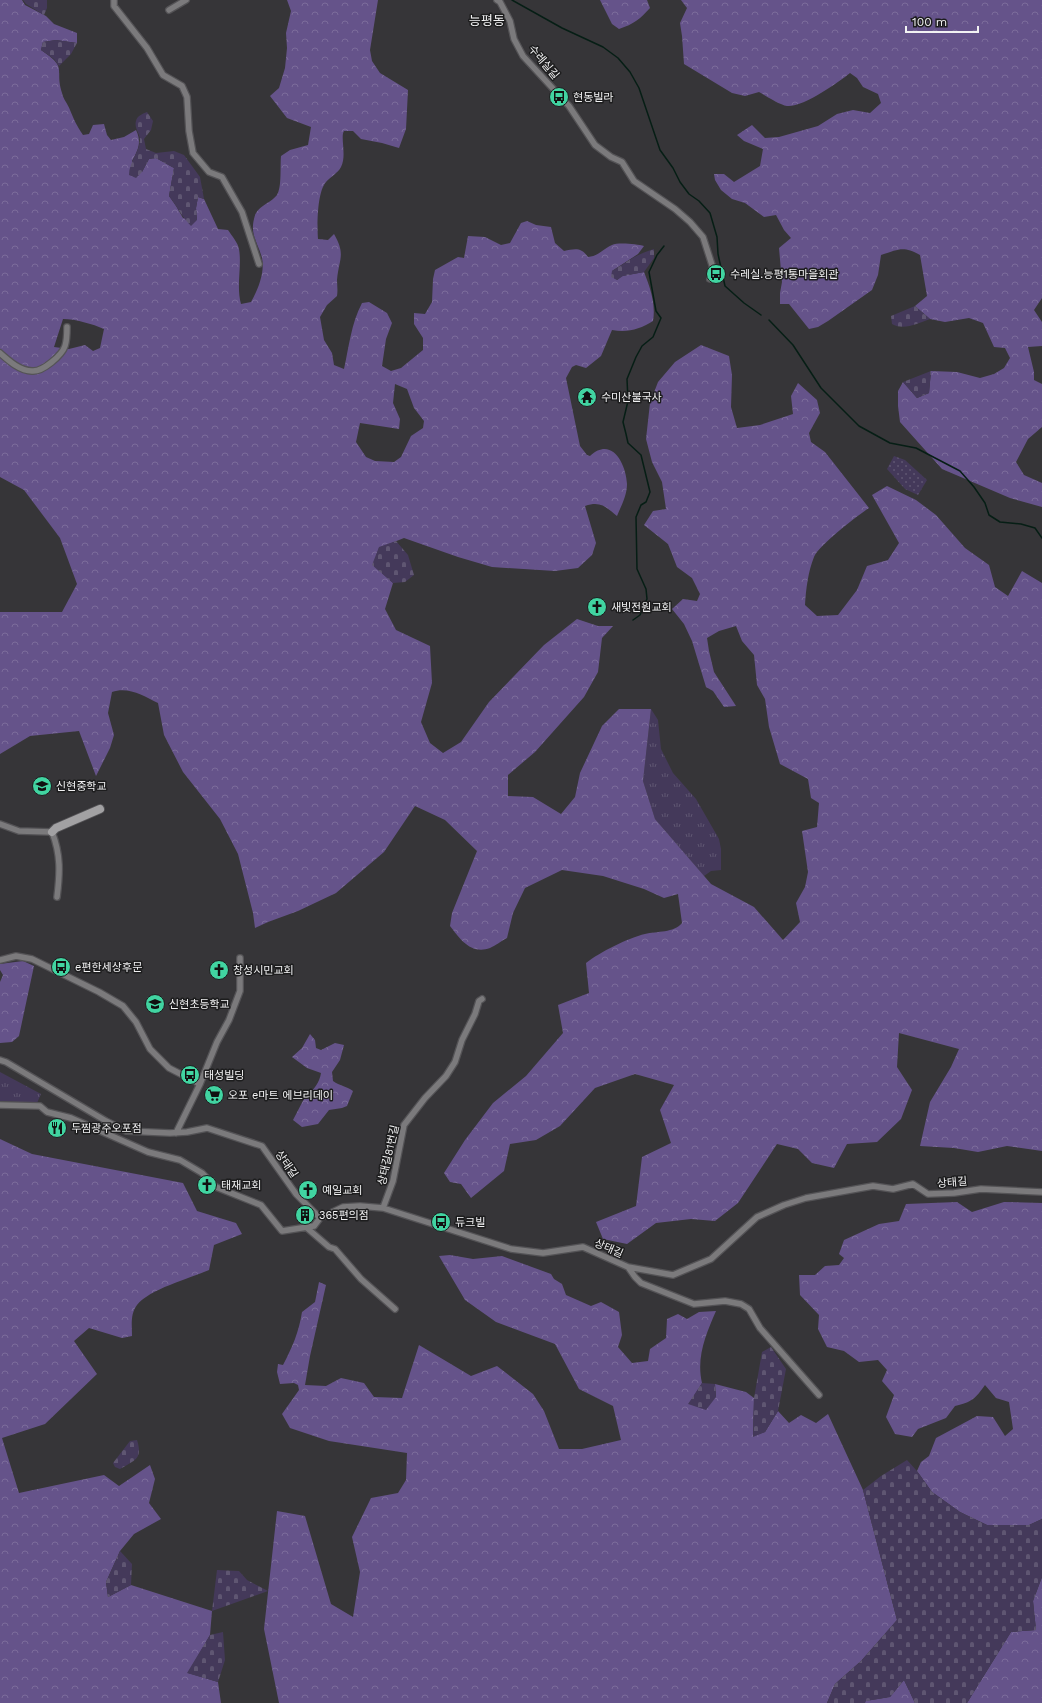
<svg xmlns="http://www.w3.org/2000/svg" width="1042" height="1703" font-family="'Work Sans','Noto Sans KR',sans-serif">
<defs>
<pattern id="grass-tufts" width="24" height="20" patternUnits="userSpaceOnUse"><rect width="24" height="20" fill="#44395a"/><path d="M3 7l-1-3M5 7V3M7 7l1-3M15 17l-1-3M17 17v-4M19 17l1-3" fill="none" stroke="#5f5672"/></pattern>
<pattern id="forest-crowns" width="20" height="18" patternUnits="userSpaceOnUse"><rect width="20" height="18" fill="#65538a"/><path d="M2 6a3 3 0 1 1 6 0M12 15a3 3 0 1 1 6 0" fill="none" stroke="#7c6c9b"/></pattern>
<pattern id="cemetery-stones" width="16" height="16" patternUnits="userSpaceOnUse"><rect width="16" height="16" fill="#44395a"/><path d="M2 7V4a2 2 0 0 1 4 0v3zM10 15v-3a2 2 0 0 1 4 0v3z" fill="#5f5672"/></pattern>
<pattern id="park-dots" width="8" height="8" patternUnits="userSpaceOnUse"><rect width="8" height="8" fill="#44395a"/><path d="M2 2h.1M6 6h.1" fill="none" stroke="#5f5672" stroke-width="1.8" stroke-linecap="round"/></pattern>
</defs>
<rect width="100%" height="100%" fill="#363538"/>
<!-- grass -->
<path fill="url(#grass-tufts)" d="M651,709l7,11 3,29 12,24 23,26 23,40 2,10v21l-10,1 -7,5 -49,-57 -12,-38z
M0,1072l41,22 -4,9 -37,-2z"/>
<!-- forest -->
<path fill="url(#forest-crowns)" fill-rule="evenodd" d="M0,0h22l3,5 21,11 8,8 23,9v10l-21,-3 -13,2 -2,8c28,19 13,18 21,43 1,6 6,11 8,17 4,10 7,16 13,25l6,-1 4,-9 11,-1 3,11 4,5 13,-3 12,-7c6,12 2,20 -4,31l10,11 7,-13 7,-1 18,10 -5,28 7,10 7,12 14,2 -1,-12 2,-11 6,2 14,30 10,1c4,6 10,13 11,19 3,18 -3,37 2,55l10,-2c7,-13 14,-29 11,-44 -4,-15 -12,-23 -8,-39 2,-13 16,-15 23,-24 5,-8 3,-29 4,-39l9,-6 18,-5 3,-18 -24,-9 -17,-22 9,-8 6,-20 2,-20 -1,-15 5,-22 -4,-11h91l-8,50 2,11 8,12 28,17 -2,39 -7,19 -17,-5 -21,-4 -8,-8h-9c-4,6 3,25 -3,36 -3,6 -11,10 -15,15 -9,10 -9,44 -8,57l10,1 6,-6c12,21 5,24 3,46 0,5 1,10 0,16l-10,9 -7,12 4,23 8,13 2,12 10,4c5,-22 7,-45 18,-66l7,-1 18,11 5,10 -6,16 -4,27 9,5 10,-3 22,-18v-12l-9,-14v-11l11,1 7,-12 1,-23 2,-9 23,-13 6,1 4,-22 17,1 16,8 9,-2 11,-20 6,-2 9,4 15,2 4,16 9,8c11,-2 17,-4 24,6 11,-1 15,-8 24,-12 6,-3 25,-1 32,1l-6,8 -26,17 5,9 5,-4 22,-4c6,15 12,32 9,49 -13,8 -25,12 -41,9l-11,26 -15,12 -10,-3 -4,2 -6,11 14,68 7,9 3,1c22,-20 36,8 37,28 0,12 -6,22 -10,32 -12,-10 -17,-15 -32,-10l11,37 -4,12 -14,13 -23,3 -63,-4 -34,-10 -54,-19 -25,10 -6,17 20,18 -8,26 11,21 34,16 2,37 -11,39 9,21 13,10 18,-11 28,-40 55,-57 33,-26 21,7h15l-11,12 -4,34 -14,25 -49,55 -27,23v21l25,1 28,17 14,-17 5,-24 22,-47 17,-17h32l-8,72 12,38 56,65 43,23 29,33 17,-18 -4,-19 9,-16 3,-15 -6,-41 15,-4 2,-24 -8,-5 -3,-19 -28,-15 -11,-37 -4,-28 -8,-14 -3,-30 -12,-14 -6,-15 -17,5 -12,7 2,13 5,21 22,34 -12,1 -11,-16 -7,-4 -14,-46 -8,-17 -12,-15 11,-10 14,2 3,-7 -8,-16 -15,-11 -9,-23 -24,-19 9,-14 13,-2 -4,-27 -10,-20 -6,-23 4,-36 8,-21 17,-20 26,-17 28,11 3,19 -1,32 6,21 23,-3 33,-11 -2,-18 7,-13 19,17 3,13 -11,20 2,9 14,10 44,56c-11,7 -51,38 -55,49 -6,15 -8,32 -9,48l12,11 21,-1 19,-25 10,-24 21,-6 11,-17 -27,-48 15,-9 29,14 20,15 29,33 24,17 6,22 13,9 14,-25 20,12v568l-35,-5 -29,6 -24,-4 -34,-2 10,-44 21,-35 8,-18 -60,-16 -2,34 15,23 -11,29 -24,23 -30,2 -13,24 -22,-5 -14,-14 -21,-5 -39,59 -23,18 -24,-2 -35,4 -29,21 -24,-5 -7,-17 40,-16 6,-49 29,-14 -11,-33 14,-25 -39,-11 -40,14 -35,38 -24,14 -26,4 -6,27 -33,27 -10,-14 -11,-2 -6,-9 21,-33 28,-37 33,-27 37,-43 -5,-28 31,-12 -3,-30c14,-11 42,-25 59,-29 12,-3 29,-1 37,-11l-4,-29 -14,4 -20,-9 -41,-13 -41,-6 -37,18 -12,25 -6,25c-6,3 -12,8 -17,10 -19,7 -30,-9 -40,-22l2,-13 25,-62 -32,-31 -30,-14 -31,46 -48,41 -38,18 -30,11 -13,6 -2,-15 -15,-59 -18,-35 -37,-47 -19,-37 -6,-32c-14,-7 -30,-17 -46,-11l-4,21 6,22 -4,13 -14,28 -17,-45 -49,5 -30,18v-142h62l15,-28 -17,-46 -36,-48 -24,-13zM63,319c12,0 30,5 41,10l-4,19 -7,3 -8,-6 -16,4 -15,-2zM395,384l12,5 7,19 10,13 -1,7 -12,8 -10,21 -7,5 -19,-1 -9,-4 -10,-15 4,-19 39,6 1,-10 -7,-16z
M600,0h47l3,8c-10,11 -16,16 -31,21l-7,-5z
M681,0h361v298l-8,12 8,12v24l-14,1 6,25v8l8,4v43l-14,12 -12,23 8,13 18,8v24l-32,-9 -68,-29 -42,-47 -2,-16v-15l5,-9 14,16 12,-5 2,-22 26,1 23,6 14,-4 10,-6 6,-10 -5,-10 -11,-1 -11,-24 -14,-5 -24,4 -15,-3 -15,-13 12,-10 -7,-41c-17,-9 -20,-6 -39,0l-3,20 -6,15 -44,31 -10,6 -9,2 -20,-25h-9v-11l2,-11 -3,-34 12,-10 -7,-8 -8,-15 -12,2 -19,-14 -13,-4 -11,-9 -6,-10 -1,-6h10l10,8 26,-16 3,-17 -19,-8 -7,-6 15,-10 13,13 14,-1 39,-11 19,-12 16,-4 17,3 11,-10 -3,-9 -15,-7 -6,-9 -7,-5c-11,9 -48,35 -63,33 -7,-1 -21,-10 -28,-14l-14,4 -13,-3 -48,-29 -2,-28 -2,-13 7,-15z
M23,961l11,5 -15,70 -7,6 -12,1v-61l3,-7 -3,-5v-6z
M310,1034l5,6 1,8 5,2 14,-7 9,2 -4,15 -8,12 1,9c7,5 13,5 20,10l-6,15 -5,2 -13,2 -11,14 -16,3 -9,-7 13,-25c8,-4 14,-14 15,-22l-14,-5 -15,-11 10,-9z
M0,1139l32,15 151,29 14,28 39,12 6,11 -28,11 -5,25c-19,8 -61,20 -72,35 -7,9 -5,21 -5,31l-10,2 -33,-10 -15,13 23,33 -52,50 -43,14 17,55 85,-18 15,11 31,-21 5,14 -6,24 12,16 -27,15 -14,17 -14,31 2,15 23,-12 81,26 -2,24 -22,38 30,9 3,21h-221z
M957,1202l15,10 32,-10 38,1v316l-13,6h-42l-27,-13 -28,-20 -15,-21 4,-9 8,-6 7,-18 41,-22 16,1 12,19 8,-7 -4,-27 -13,-4 -11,-13c-10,14 -13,17 -30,21l-9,12 -28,11 -6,8 -17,-3 -9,-17 8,-22 -12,-14 5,-11 -9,-10 -19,2 -15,-11 -17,-4 -9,-18 1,-14 -19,-20 -1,-20h16l10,-9 14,-1 5,-7 -5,-4 5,-14 35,-16 20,-3 7,-17z
M450,1255l23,4 29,-3 49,18 3,5 8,5 4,11 25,11 10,-4 18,10 3,23 -4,12 14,16 16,-2 2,-12 16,-11 1,-19 11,-5 9,5 12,-7 17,-1c-10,23 -20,46 -14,72l-13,21 27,-7 -1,-13 31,8 8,6 -1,38 12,-4 13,-21 11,12 12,-8 15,8 12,-9 35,76 34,130 -36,41 -26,23 -8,19h-548l-15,-74 13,-118 28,5 26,88 22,13 7,-45 -8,-35 19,-39 27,-5 8,-13 1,-27 -78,-12 -39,-13 -8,-14 17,-24 -1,-5 -4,-2 -14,1 -3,-12 1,-8 5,1c9,-17 16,-33 19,-53l13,-10 4,-20 7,3 -16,71 -5,29 21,1 15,-8 23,5 10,14 28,1 17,-53 52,31 26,-10 36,28 11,17 15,38h23l39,-9 -8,-34 -34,-17 -24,-45 -59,-22 -31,-22 -26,-44z
M1042,1577v126h-75l44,-71 25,-2 -3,-29z
M904,1680l11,23h-50v-2l25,-4z"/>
<!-- cemetery -->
<path fill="url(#cemetery-stones)" d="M23,0h24v8l-3,7 -18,-11z
M56,40l21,3 -6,11 -12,12 -5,-7 -13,-9 2,-8z
M147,112l6,9 -2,9 -7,9 2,10 10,4 18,-2 10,4 16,22 4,22 -6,-2 -2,11 1,12 -6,6c-9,-9 -14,-20 -22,-30l5,-28 -18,-10 -7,1 -7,13 -6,6 -7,-3c0,-13 10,-22 11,-35 0,-6 -6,-12 -4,-19 1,-5 6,-7 11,-9z
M654,249v9l-10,14 -21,4 -6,4 -6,-3 1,-6c17,-10 22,-16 42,-22z
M915,306l15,13c-12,4 -26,12 -38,5l-1,-8z
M931,371l-2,22 -12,5 -14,-16z
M396,541l12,14 6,20 -9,7 -12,1 -21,-18 7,-18z
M771,1347l15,22 -8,42 -13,21 -12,5 1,-39 8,-46z
M702,1383l13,1 1,13 -10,13 -18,-6z
M137,1440c6,19 -2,20 -17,29l-5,-2 -2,-4 17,-22z
M907,1460l10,11 15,21 28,20 27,13h42l13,-6v58l-9,24 3,29 -25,2 -44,71h-52l-11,-23 -14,17 -24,4 -1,2h-38l8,-19 26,-23 36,-41 -34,-130 18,-14z
M120,1551l12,13 -1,21 -23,12 -2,-15z
M217,1570l22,1 8,9 21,11 -56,20z
M223,1632l2,28 -7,22 -31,-9 23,-38z"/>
<!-- park -->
<path fill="url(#park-dots)" d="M894,456l11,4 22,20 -9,15 -13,-6 -18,-20z"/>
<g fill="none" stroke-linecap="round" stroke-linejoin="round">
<!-- stream -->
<path stroke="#061e15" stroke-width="1.5" d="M512,0l50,28 41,19 15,11 12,14 9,16 21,62 13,18 7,14 9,12 10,7 11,12 7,24 1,17 7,32 19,17 17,12
M769,320l24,25 28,43 38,38 31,17 26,5 44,23 14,16 11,16 4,12 11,7 21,2 14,4 7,10
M633,620l7,-5 7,-16 -1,-10 -9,-20 -1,-52 5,-12 5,-3 4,-10 -9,-37 -13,-12 -2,-9 -3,-12 5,-21 -1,-22 9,-22 6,-11 11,-9 8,-19 -5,-7 -7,-39 8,-17 7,-9"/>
<defs>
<path id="street" d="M114,0v6l33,42 16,27 19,11 5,11 2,34 4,22 16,19 13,5 20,35 17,52
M497,0l3,2 10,19 4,18 9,17 46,50 26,39 16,12 11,5 12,19 41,28 15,13 13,15 10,31 -3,11
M169,10l17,-10
M0,353c9,8 20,18 32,18 11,1 30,-16 33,-25 2,-6 2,-14 2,-19
M0,824l19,7 33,1c9,23 8,41 5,65
M0,960l16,-4 16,3 67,33 24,14 13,16 14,27 19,19 31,16
M0,1060l6,2 100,59 20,10 44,2 17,-1 20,-4 55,18 34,48 24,24 23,-11 17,-1 23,2 128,41 32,4 40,-6 45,20 7,10 6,6 53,21 31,-3 16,3 8,5 11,19 59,67
M0,1105l40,1 7,6 24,6 77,34 32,8 22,13 14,14 45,18 21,26 32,-5 6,-8
M176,1133l24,-49 17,-42 12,-22 11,-29v-33
M383,1208l10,-27 11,-56 21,-27 21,-22 9,-14 7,-22 13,-26 4,-13 3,-2
M307,1228l22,19 6,2 26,30 34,30
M628,1267l45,8 38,-16 46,-42 27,-12 22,-7 67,-12 20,3 20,-5 15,10 26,-1 27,-4 61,3"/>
<path id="secondary" d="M52,832l4,-4 44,-19"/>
</defs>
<!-- street casing -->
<use href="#street" stroke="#545356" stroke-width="8"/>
<!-- secondary casing -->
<use href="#secondary" stroke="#545356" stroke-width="10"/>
<!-- street -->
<use href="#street" stroke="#7b7a7c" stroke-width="5.5"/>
<!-- secondary -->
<use href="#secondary" stroke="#a2a1a3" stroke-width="8"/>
</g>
<!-- icons -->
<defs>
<symbol id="bus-disc" viewBox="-11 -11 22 22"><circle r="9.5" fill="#41d4a1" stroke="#1d1d1e"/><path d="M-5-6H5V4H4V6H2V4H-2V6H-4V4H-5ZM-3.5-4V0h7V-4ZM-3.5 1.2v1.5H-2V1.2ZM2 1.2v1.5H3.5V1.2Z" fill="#111"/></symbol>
<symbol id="temple-disc" viewBox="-11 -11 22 22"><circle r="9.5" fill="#41d4a1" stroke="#1d1d1e"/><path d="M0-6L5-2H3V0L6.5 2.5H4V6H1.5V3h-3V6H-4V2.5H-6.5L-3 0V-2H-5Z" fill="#111"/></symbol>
<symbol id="church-disc" viewBox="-11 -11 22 22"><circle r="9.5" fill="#41d4a1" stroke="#1d1d1e"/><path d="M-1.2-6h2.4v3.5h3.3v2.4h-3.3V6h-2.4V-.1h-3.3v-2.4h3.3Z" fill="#111"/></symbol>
<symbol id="school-disc" viewBox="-11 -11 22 22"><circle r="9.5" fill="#41d4a1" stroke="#1d1d1e"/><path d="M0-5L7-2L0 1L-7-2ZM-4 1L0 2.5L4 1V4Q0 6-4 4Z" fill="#111"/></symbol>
<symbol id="supermarket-disc" viewBox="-11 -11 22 22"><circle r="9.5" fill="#41d4a1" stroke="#1d1d1e"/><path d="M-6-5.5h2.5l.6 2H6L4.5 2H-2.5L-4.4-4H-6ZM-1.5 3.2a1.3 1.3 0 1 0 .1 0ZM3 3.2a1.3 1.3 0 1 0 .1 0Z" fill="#111"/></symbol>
<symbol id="restaurant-disc" viewBox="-11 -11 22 22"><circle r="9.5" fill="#41d4a1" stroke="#1d1d1e"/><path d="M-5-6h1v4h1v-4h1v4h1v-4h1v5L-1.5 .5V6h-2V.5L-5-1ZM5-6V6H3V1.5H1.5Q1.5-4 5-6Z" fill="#111"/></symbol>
<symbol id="building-disc" viewBox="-11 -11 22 22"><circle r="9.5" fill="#41d4a1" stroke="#1d1d1e"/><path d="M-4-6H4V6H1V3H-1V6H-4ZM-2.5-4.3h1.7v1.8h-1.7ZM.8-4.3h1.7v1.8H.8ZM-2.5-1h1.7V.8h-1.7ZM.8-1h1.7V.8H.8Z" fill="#111"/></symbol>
</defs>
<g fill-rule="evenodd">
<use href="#bus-disc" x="548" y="86" width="22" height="22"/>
<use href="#bus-disc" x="705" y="263" width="22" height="22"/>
<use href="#temple-disc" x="576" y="386" width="22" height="22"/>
<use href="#church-disc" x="586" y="596" width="22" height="22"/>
<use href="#school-disc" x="31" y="775" width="22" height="22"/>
<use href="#bus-disc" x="50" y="956" width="22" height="22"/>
<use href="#church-disc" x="208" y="959" width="22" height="22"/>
<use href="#school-disc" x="144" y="993" width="22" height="22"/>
<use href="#bus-disc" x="179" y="1064" width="22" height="22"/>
<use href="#supermarket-disc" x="203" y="1084" width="22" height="22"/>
<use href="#restaurant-disc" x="46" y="1117" width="22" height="22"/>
<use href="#church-disc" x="196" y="1174" width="22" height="22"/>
<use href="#church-disc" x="297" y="1179" width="22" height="22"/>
<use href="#building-disc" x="294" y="1204" width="22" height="22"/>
<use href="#bus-disc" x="430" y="1211" width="22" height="22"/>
</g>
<g text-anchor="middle" stroke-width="3" stroke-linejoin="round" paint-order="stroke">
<!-- street labels -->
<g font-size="11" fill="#f2f2f3" stroke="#1d1d1e">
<text transform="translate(544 62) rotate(50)" y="4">수레실길</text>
<text transform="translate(388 1155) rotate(-77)" y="4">상태길81번길</text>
<text transform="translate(287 1164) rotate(55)" y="4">상태길</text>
<text transform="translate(952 1182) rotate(-5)" y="4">상태길</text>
<text transform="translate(609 1248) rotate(23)" y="4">상태길</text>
</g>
<!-- poi labels -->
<g font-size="11" fill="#f2f2f3" stroke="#1d1d1e" text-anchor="start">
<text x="573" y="101">현동빌라</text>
<text x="730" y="278">수레실.능평1통마을회관</text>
<text x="601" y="401">수미산불국사</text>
<text x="611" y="611">새빛전원교회</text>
<text x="56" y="790">신현중학교</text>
<text x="75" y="971">e편한세상후문</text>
<text x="233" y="974">창성시민교회</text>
<text x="169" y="1008">신현초등학교</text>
<text x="204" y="1079">태성빌딩</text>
<text x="228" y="1099">오포 e마트 에브리데이</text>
<text x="71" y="1132">두찜광주오포점</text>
<text x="221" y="1189">태재교회</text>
<text x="322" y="1194">예일교회</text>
<text x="319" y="1219">365편의점</text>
<text x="455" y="1226">듀크빌</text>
</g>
<!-- quarter labels -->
<g font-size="13" fill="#f2f2f3" stroke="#1d1d1e">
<text x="487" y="25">능평동</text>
</g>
</g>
<!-- scale -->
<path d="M906 26v6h72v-6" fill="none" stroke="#f2f2f3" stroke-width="2"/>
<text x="912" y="26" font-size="12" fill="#f2f2f3" stroke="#1d1d1e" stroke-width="3" paint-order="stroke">100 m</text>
</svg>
